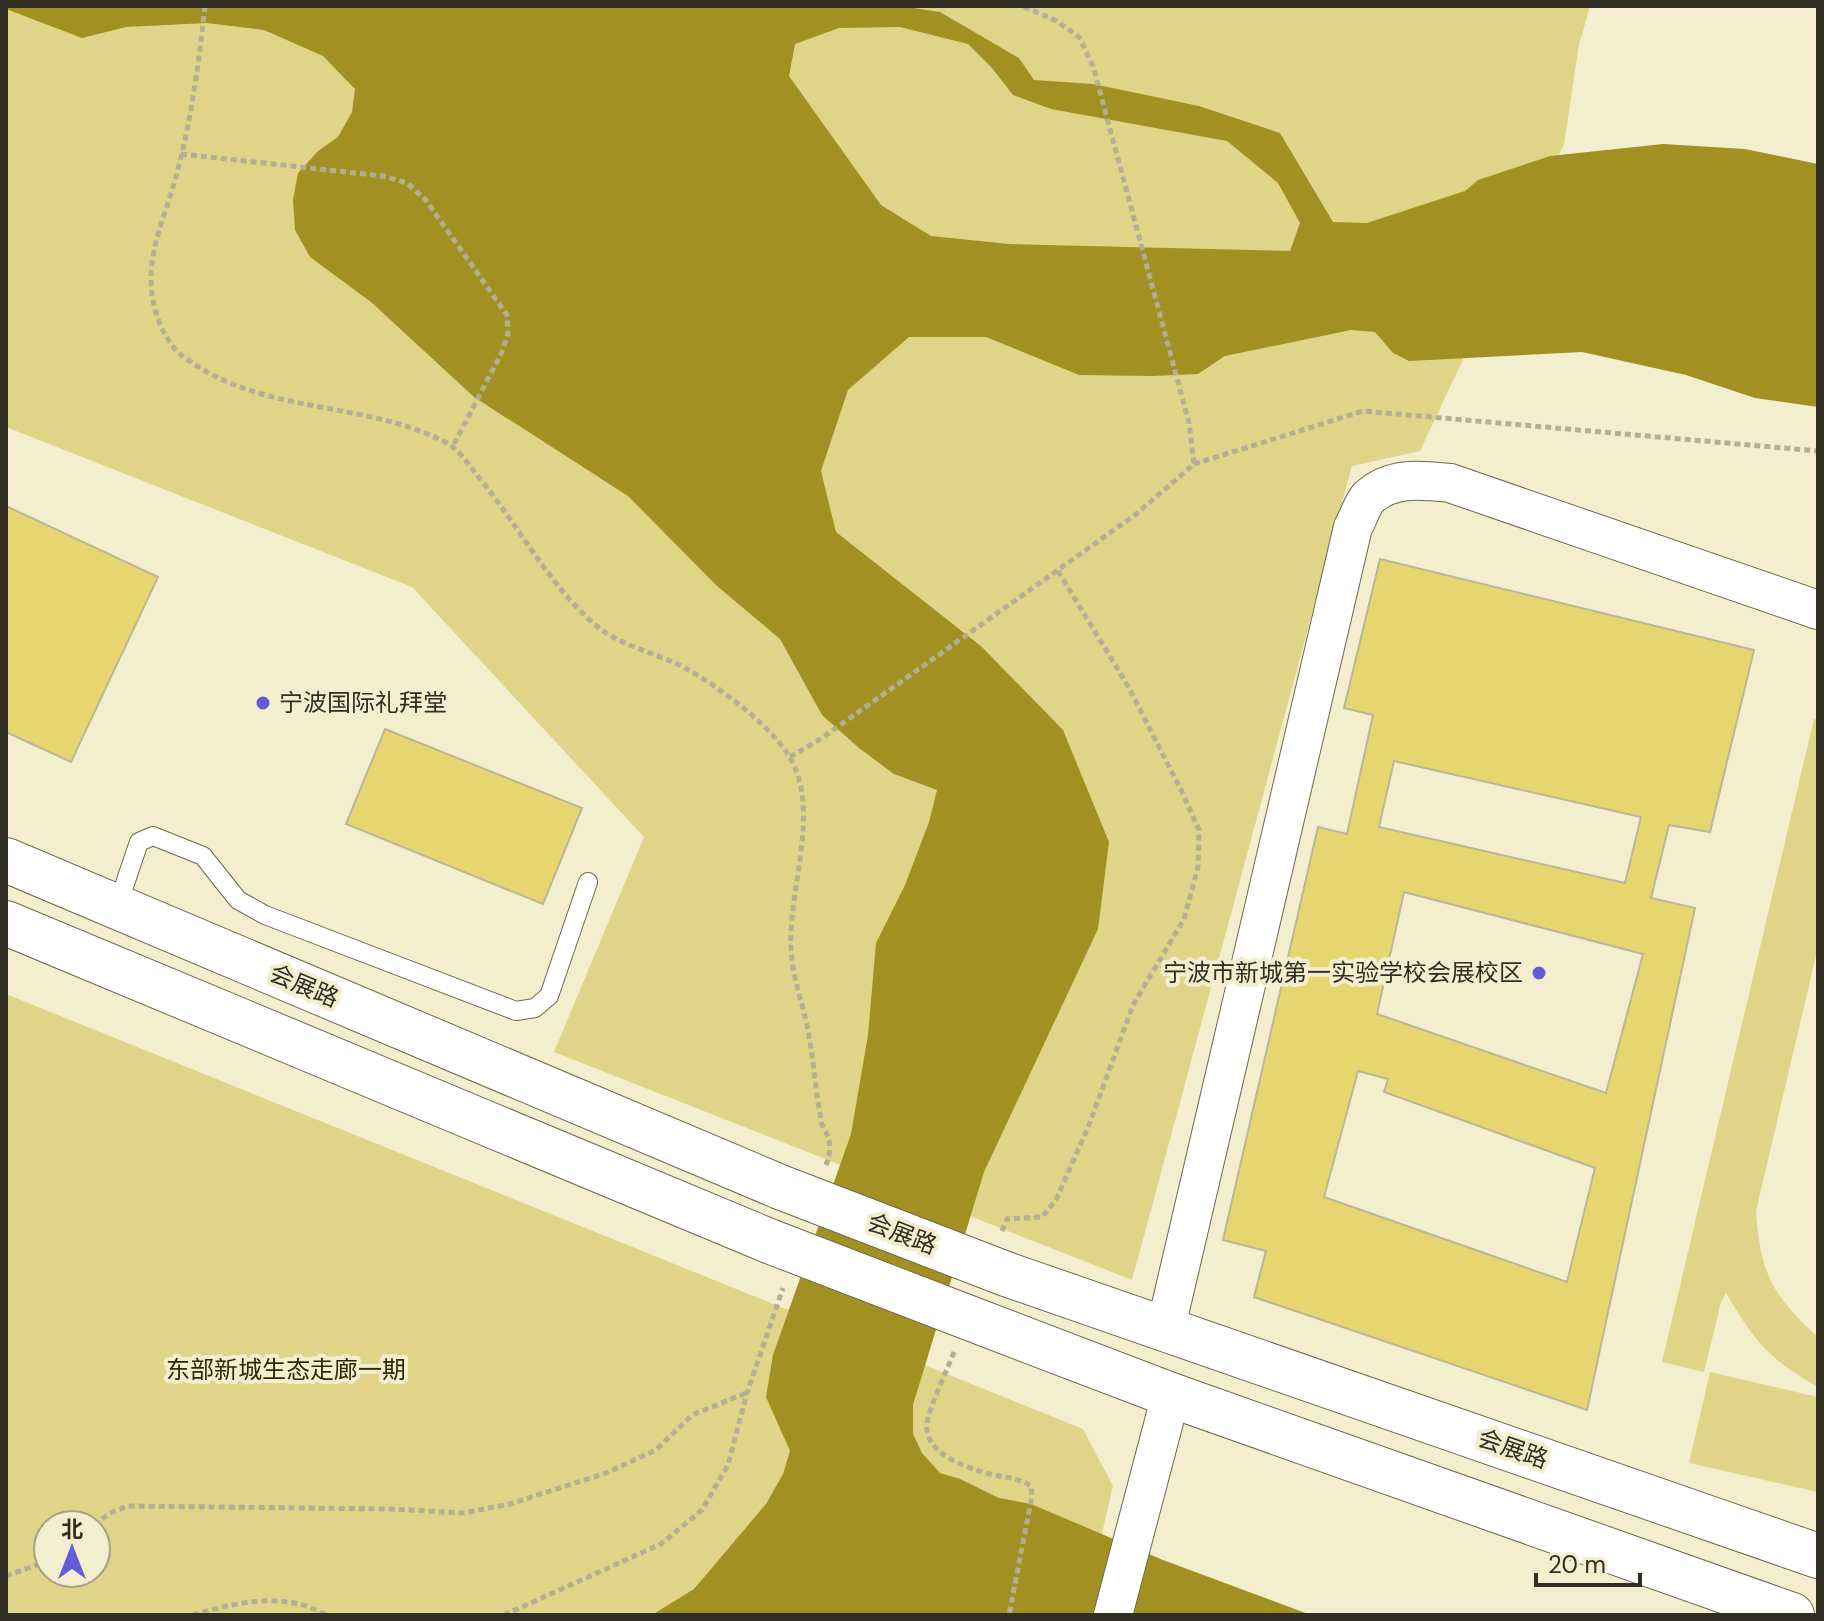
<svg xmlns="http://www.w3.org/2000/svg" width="1824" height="1621" font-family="'DM Sans','Noto Sans SC',sans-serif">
<rect width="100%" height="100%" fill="#f3eecd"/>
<!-- green -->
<path fill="#e0d488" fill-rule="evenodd" d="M6,6h1584l-11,39 -15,99 -144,307 -68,15 -220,814 -578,-228 90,-215 -232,-250 -406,-160z
M1814,719l4,1v227l-62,264c4,61 16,85 62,126v50c-50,-28 -64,-47 -92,-94l-5,9 -17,70 -42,-10z
M6,994l1077,435 30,57 -30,129h-1077zM48,1525h48v48h-48z
M1710,1372l108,25v95l-129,-29z"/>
<!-- water -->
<path fill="#a29122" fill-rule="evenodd" d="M6,6h894l40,6 79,46 15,22 59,4 106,22 81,27 53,89 34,1 98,-32 13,-11 72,-24 113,-12 82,5 73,15v243l-63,-9 -69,-23 -104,-23 -173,9 -16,-8 -18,-21 -24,-2 -126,26 -27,18 -46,2 -73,-1 -93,-38h-77l-61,53 -27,81 15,61 146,115 81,83 46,112 -11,87 -114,243 -71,233v29l9,19 18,20 20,6 39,19 32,6 132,56 148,55h-659l42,-26 72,-85 17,-30 7,-23 -24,-54 7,-42 78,-221 17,-99 8,-92 29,-58 24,-63 8,-32 -43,-16 -35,-26 -37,-33 -42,-76 -63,-53 -89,-90 -154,-99 -103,-95 -61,-45 -15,-27 -2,-30 5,-27 20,-22 20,-14 14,-25 3,-23 -32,-33 -59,-26 -57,-7 -81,4 -44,11 -76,-29zM900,27l68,17 24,24 21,27 38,14 176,32 51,42 22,40 -10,28 -281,-7 -78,-8 -50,-31 -92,-129 6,-32 44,-16z"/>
<!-- building -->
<path fill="#e7d66f" stroke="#bbb696" stroke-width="2" fill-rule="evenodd" d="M6,506l152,71 -87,185 -65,-30z
M1380,559l374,91 -44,182 -41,-7 -18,73 44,10 -108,502 -333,-113 12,-46 -43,-11 95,-413 29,7 26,-119 -29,-7zM1394,761l247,56 -16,66 -246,-56zM1404,892l239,62 -37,139 -229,-79zM1358,1071l30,8 -4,13 211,76 -28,114 -243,-85z
M385,729l197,79 -39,96 -197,-80z"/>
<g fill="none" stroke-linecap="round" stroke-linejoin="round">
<defs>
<path id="service" d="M117,907l22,-65 14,-6 50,20 35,44 27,15 251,96 19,-3 14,-12 39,-114"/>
<path id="minor" d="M1166,1327l187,-800c5,-8 9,-22 15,-29 23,-22 53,-18 82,-15l368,127
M1113,1615l58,-220"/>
<path id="tertiary" d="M6,860l774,327
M6,923l763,318
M1006,1274l812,282
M985,1324l186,71 621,220"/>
</defs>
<!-- service casing -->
<use href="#service" stroke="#6e694c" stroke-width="20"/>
<!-- minor casing -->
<use href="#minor" stroke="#6e694c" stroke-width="40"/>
<!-- tertiary casing -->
<use href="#tertiary" stroke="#6e694c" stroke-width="46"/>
<!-- path -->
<path stroke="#b3af95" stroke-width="5" stroke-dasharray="6 4" stroke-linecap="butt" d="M205,6c-6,55 -13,109 -27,163 -10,42 -34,85 -25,131 3,18 12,40 26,53 5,5 13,9 18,13 75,48 172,36 250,77 12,7 21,21 30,32 40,48 69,106 116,148 27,24 63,29 94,46 32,18 82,55 102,87 33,54 -1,132 2,192 1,30 13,58 18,88 5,29 7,59 13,89 9,14 10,25 4,40
M181,154l202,22 24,7 18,16 82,116 1,19 -7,20 -48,92
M1194,464l169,-53 455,40
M790,757l32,-19 313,-223 59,-51 -5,-41 -8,-30 -88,-327 -14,-29 -24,-17 -33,-14
M1002,1231l5,-12 35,-2 14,-17 33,-75 44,-120 51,-86 14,-52 1,-37 -16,-36 -55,-108 -70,-115
M954,1352c-6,16 -25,56 -27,71 -4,30 39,45 63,51 15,4 27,3 41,12l1,10 -23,119
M94,1525l16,-12 18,-7 263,3 72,4 47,-9 96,-31 50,-23 36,-35 54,-22
M6,1576l42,-15
M193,1615c43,-13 92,-24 133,0
M504,1615l157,-71 41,-34 26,-45 19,-72 36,-105"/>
<!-- service -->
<use href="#service" stroke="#fff" stroke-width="18"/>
<!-- minor -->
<use href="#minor" stroke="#fff" stroke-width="38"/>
<!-- tertiary -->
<use href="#tertiary" stroke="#fff" stroke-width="44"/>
<defs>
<path id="tertiary-bridge" d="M780,1187l226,87
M769,1241l216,83"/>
</defs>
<!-- tertiary-bridge casing -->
<use href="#tertiary-bridge" stroke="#6e694c" stroke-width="46" stroke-linecap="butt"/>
<!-- tertiary-bridge -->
<use href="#tertiary-bridge" stroke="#fff" stroke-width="44"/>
</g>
<!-- markers -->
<g fill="#635cd5" stroke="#f3eecd" stroke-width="3">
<circle cx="263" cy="703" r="8"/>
<circle cx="1539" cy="973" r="8"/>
</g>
<g text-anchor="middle" stroke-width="8" stroke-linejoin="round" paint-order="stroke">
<!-- poi labels -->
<g font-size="24" fill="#302e22" stroke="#f3eecd" text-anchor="start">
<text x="279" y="711">宁波国际礼拜堂</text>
<text x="1523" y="981" text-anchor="end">宁波市新城第一实验学校会展校区</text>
</g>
<!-- street labels -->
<g font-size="24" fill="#302e22" stroke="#f3eecd">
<text transform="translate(304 986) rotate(23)" y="8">会展路</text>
<text transform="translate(902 1234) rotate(21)" y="8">会展路</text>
<text transform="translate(1513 1449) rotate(19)" y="8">会展路</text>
</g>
<!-- park labels -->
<g font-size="24" fill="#312900" stroke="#f3eecd">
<text x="286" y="1378">东部新城生态走廊一期</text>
</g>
</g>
<!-- border -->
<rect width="1824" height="1621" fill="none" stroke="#302e22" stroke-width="16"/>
<!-- north arrow -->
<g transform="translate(72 1549)"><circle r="38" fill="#f3eecd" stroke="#a5a189" stroke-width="2"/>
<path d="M0-6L14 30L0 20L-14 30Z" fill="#635cd5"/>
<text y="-12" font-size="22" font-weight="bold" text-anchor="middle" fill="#302e22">北</text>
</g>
<!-- scale -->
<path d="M1536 1573v12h104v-12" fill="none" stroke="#302e22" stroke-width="4"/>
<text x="1548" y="1573" font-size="24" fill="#302e22" stroke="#f3eecd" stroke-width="6" paint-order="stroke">20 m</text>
</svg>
